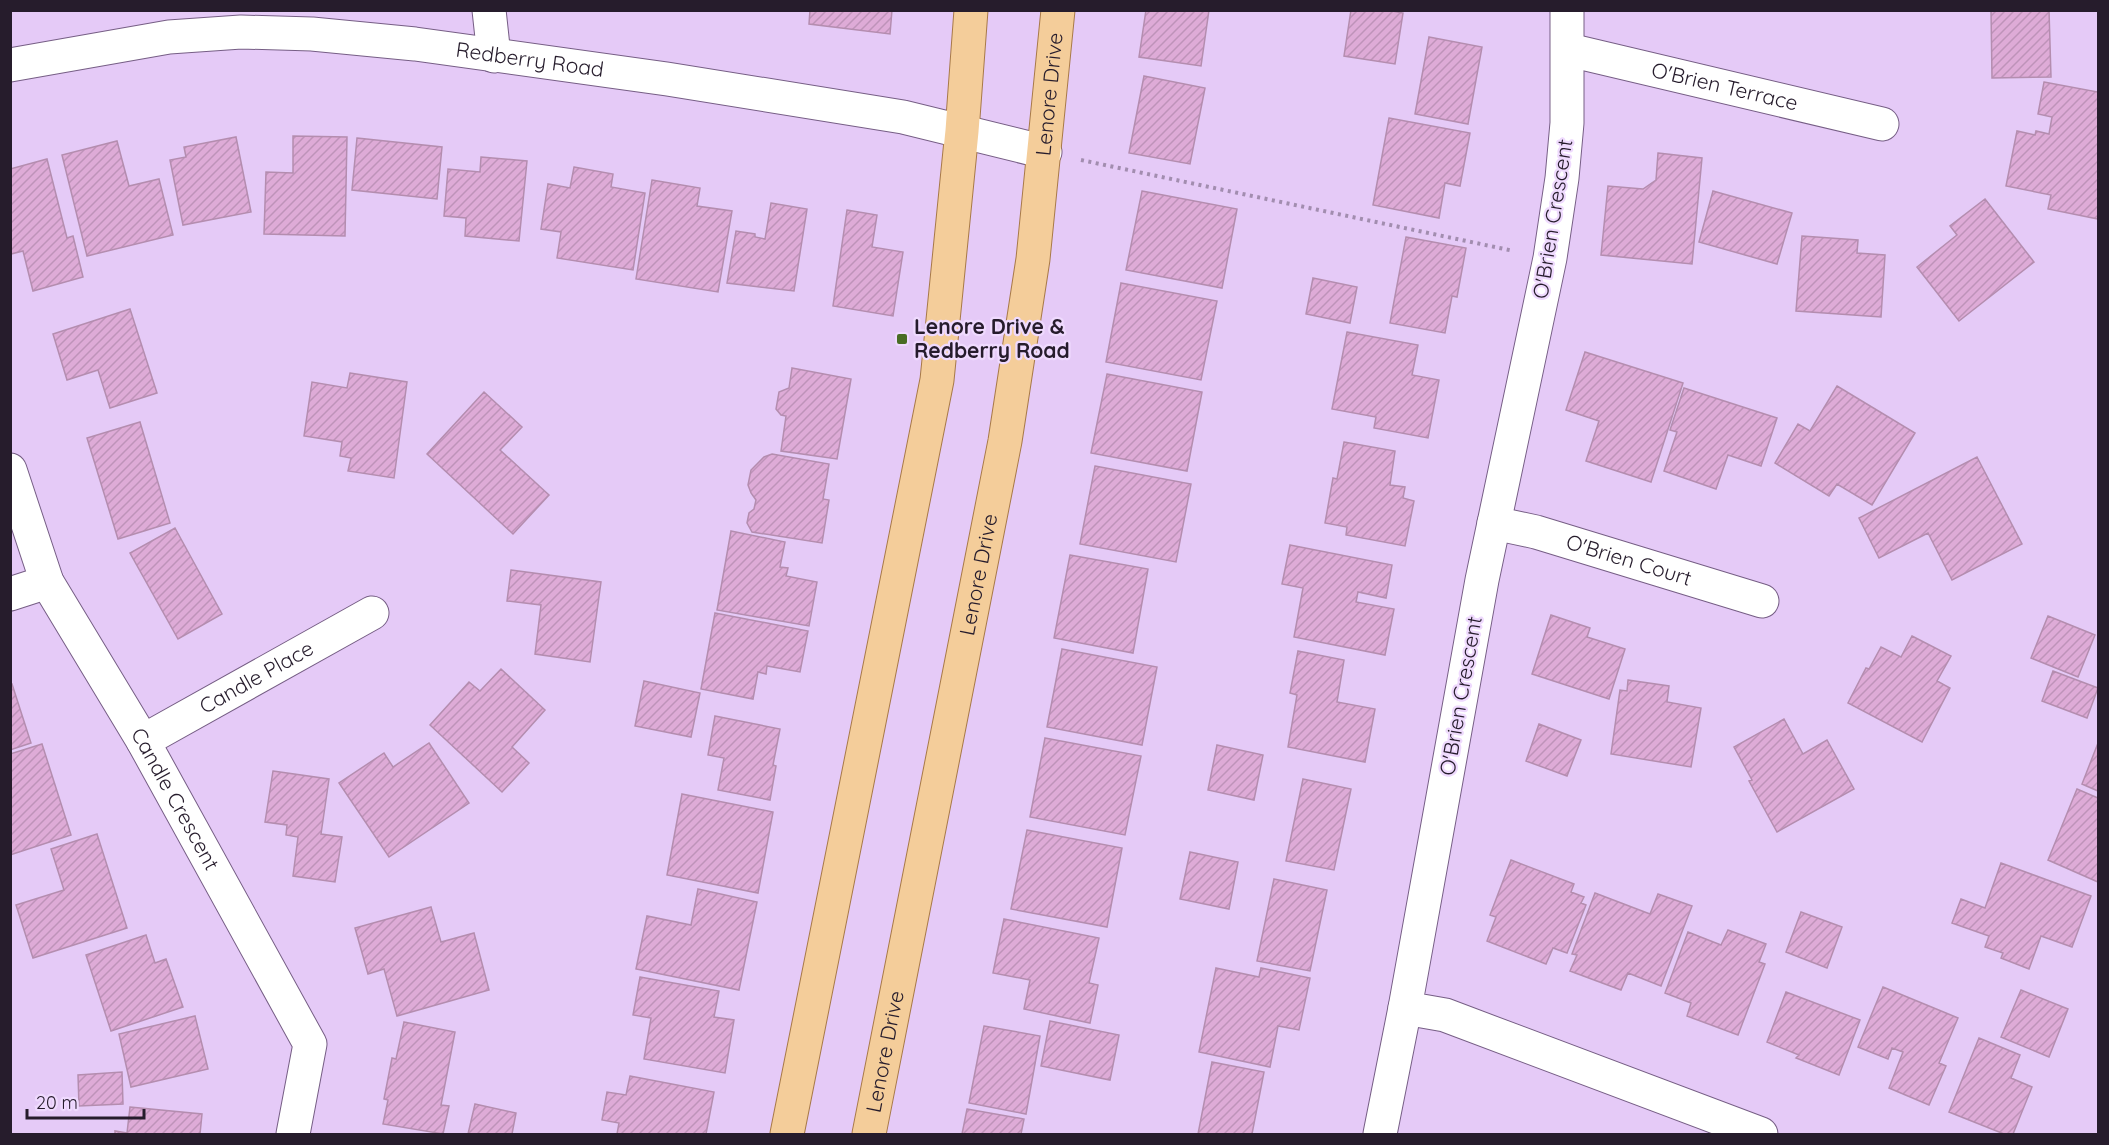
<svg xmlns="http://www.w3.org/2000/svg" width="2109" height="1145" font-family="Quicksand,sans-serif">
<defs>
<pattern id="building-hatch" width="6" height="6" patternUnits="userSpaceOnUse" patternTransform="scale(1.5)"><rect width="6" height="6" fill="#deabd7"/><path d="M-1 1l2-2M0 6l6-6M5 7l2-2" fill="none" stroke="#be93b9"/></pattern>
</defs>
<rect width="100%" height="100%" fill="#e5caf7"/>
<!-- building -->
<path fill="url(#building-hatch)" stroke="#b48daf" stroke-width="1.5" d="M810,10h82l-2,24 -81,-10z
M1146,10h63l-8,56 -62,-9z
M1351,10h36l16,3 -8,51 -51,-8z
M1991,10h58l2,67 -59,1z
M1429,37l53,10 -14,77 -53,-10z
M1144,76l61,12 -15,76 -61,-11z
M2044,82l54,10v127l-50,-10 3,-14 -45,-9 11,-55 18,4 1,-4 13,3 3,-17 -14,-3z
M1389,118l81,15 -10,53 -15,-3 -6,35 -66,-13z
M293,136l54,1 -2,99 -81,-2 2,-62 27,1z
M236,137l15,75 -68,13 -13,-65 16,-3 -2,-10z
M357,138l85,9 -5,52 -85,-9z
M117,141l12,45 30,-7 14,56 -86,21 -25,-101z
M1658,153l44,5 -10,106 -91,-9 7,-69 35,3 13,-9z
M481,157l46,4 -8,80 -54,-5 1,-18 -22,-2 4,-47 32,3z
M47,159l20,79 6,-2 10,41 -50,14 -10,-40 -12,3 -1,-4v-81z
M574,167l39,7 -2,13 34,6 -12,77 -76,-12 4,-26 -20,-3 7,-45 22,4z
M652,180l48,8 -3,18 35,5 -14,81 -82,-13z
M1142,191l95,18 -15,79 -96,-18z
M1713,191l79,22 -15,51 -78,-22z
M1985,199l49,63 -75,59 -42,-54 40,-32 -7,-9z
M771,203l36,6 -13,82 -67,-8 9,-52 19,3v3l10,2z
M847,210l30,5 -5,32 31,5 -10,64 -60,-10z
M1802,236l56,4 -1,13 28,2 -4,62 -85,-6z
M1406,237l60,11 -9,49 -5,-1 -7,37 -55,-10z
M1313,278l44,9 -7,36 -44,-9z
M1121,283l96,18 -16,79 -95,-18z
M130,309l27,84 -47,15 -12,-38 -31,10 -14,-46z
M1347,332l71,13 -6,30 27,5 -11,58 -54,-10 2,-11 -44,-8z
M1585,352l98,31 -32,99 -65,-21 13,-40 -33,-11z
M792,368l59,11 -14,80 -56,-8 5,-35 -5,-1 -5,-6 3,-17 10,-4z
M350,373l57,9 -13,96 -46,-7 3,-13 -11,-2 2,-14 -38,-6 8,-54 35,6z
M1107,374l95,18 -15,79 -96,-18z
M1837,386l78,47 -43,72 -35,-21 -8,12 -54,-33 23,-39 12,7z
M1684,388l93,30 -16,48 -33,-11 -12,34 -52,-18 13,-39 -7,-2z
M484,392l38,35 -22,23 49,45 -36,39 -86,-80z
M140,422l30,101 -52,16 -31,-101z
M1344,442l51,9 -5,34 15,2 -2,11 11,3 -9,45 -59,-11 1,-8 -22,-4 8,-45 4,1z
M772,454l57,10 -6,35 6,1 -7,43 -70,-11 -5,-9 2,-10 5,-4 2,-9 -5,-7 -3,-8 3,-15 13,-13z
M1977,457l45,87 -70,36 -24,-47 -49,25 -20,-40z
M1095,466l96,18 -15,78 -96,-18z
M175,528l47,86 -44,25 -48,-86z
M731,531l54,11 -5,25 8,1 -2,8 31,6 -8,44 -92,-16z
M1290,545l102,20 -6,33 -28,-6 -2,10 38,7 -9,46 -91,-18 9,-49 -21,-4z
M1070,555l78,14 -15,84 -79,-15z
M511,570l90,12 -11,80 -55,-8 6,-49 -34,-4z
M715,613l93,18 -8,41 -33,-6 -1,8 -8,-2 -5,27 -52,-10z
M1551,615l39,13 -3,9 38,12 -16,50 -77,-25z
M2048,616l47,19 -17,42 -47,-19z
M1912,636l39,20 -14,25 13,7 -28,54 -74,-39 18,-35 3,1 12,-22 20,10z
M1062,649l95,18 -15,78 -95,-18z
M1298,651l46,9 -7,42 38,7 -10,53 -77,-15 9,-52 -7,-2z
M501,669l44,41 -33,37 17,16 -27,29 -72,-67 39,-43 11,9z
M2053,671l45,17 -11,30 -45,-17z
M1628,680l41,6 -2,16 34,6 -10,59 -80,-13 9,-64 7,1z
M644,681l56,12 -9,44 -56,-11z
M12,684l19,59 -21,7v-65z
M715,716l65,13 -7,36 3,1 -6,34 -52,-10 6,-32 -16,-3z
M1784,719l19,35 24,-14 27,49 -77,43 -28,-51 3,-1 -18,-33z
M1539,724l42,16 -14,36 -41,-15z
M1045,738l96,18 -16,79 -95,-18z
M429,743l40,60 -80,54 -50,-74 45,-30 9,14z
M2098,743v48l-16,-7z
M42,744l29,91 -61,20v-101z
M1217,745l46,10 -9,45 -46,-10z
M273,771l56,8 -8,55 21,3 -7,45 -42,-6 5,-39 -12,-2 1,-10 -22,-3z
M1303,779l48,10 -17,81 -48,-9z
M2077,789l21,9v84l-50,-22z
M682,794l91,18 -15,81 -91,-18z
M1027,830l95,18 -15,79 -96,-18z
M97,834l30,94 -94,30 -17,-53 48,-15 -13,-41z
M1190,852l48,10 -9,47 -49,-10z
M1511,860l63,24 -3,8 13,5 -3,6 5,2 -19,48 -14,-5 -7,16 -59,-23 9,-24 -6,-2z
M2001,863l90,33 -19,51 -31,-11 -12,33 -28,-11 2,-5 -18,-6 4,-11 -37,-13 9,-24 24,9z
M1274,879l53,11 -17,81 -53,-10z
M698,889l59,13 -18,88 -103,-21 11,-53 44,9z
M1595,893l55,21 8,-20 34,12 -31,80 -33,-13 -7,17 -51,-19 7,-16 -5,-1z
M431,907l10,35 33,-9 15,57 -92,26 -13,-47 -16,5 -13,-46z
M1801,912l41,15 -15,41 -41,-16z
M1004,919l95,19 -10,45 9,2 -8,38 -66,-14 6,-29 -37,-7z
M1728,930l38,14 -7,18 6,2 -27,71 -51,-19 4,-13 -26,-10 23,-61 33,13z
M146,935l9,28 11,-4 17,48 -72,24 -25,-76z
M1216,968l43,9 2,-9 49,10 -11,52 -21,-4 -8,41 -71,-15z
M640,977l79,14 -5,26 20,3 -9,53 -81,-14 7,-41 -18,-3z
M1883,987l75,31 -19,45 7,3 -17,39 -40,-17 14,-36 -11,-4 -4,11 -30,-12z
M2021,990l47,19 -19,48 -48,-20z
M1786,992l74,28 -21,55 -43,-17 3,-3 -32,-13z
M195,1016l13,53 -77,18 -12,-53z
M1050,1021l69,14 -9,45 -69,-14z
M404,1022l51,10 -14,73 8,1 -6,28 -60,-10 5,-24 -4,-1 8,-41 4,1z
M984,1026l56,10 -14,78 -57,-11z
M1979,1038l41,17 -9,23 21,9 -19,47h-9l-55,-22z
M1212,1062l52,10 -12,62h-54z
M122,1072l1,32 -44,2 -1,-31z
M630,1076l84,16 -8,42h-89l2,-11 -17,-3 5,-28 19,3z
M475,1104l41,9 -4,21h-44z
M130,1107l72,7 -2,20h-85v-3l12,2z
M967,1109l57,10 -3,15h-59z"/>
<g fill="none" stroke-linecap="round" stroke-linejoin="round">
<defs>
<g id="minor">
<path d="M489,10l5,46"/>
<path d="M1567,10v113l-5,55 -12,80 -68,322 -77,428 40,7 316,119"/>
<path id="s1" d="M1569,50l313,74"/>
<path id="s2" d="M10,65l159,-28 72,-5 71,2 103,10 252,35 236,38 142,35"/>
<path id="s3" d="M10,470l37,112 96,159 167,303 -17,90"/>
<path id="s4" d="M1494,523l42,9 226,69"/>
<path d="M10,594l37,-12"/>
<path id="s5" d="M143,741l229,-128"/>
<path d="M1380,1134l25,-126"/>
</g>
<g id="major">
<path d="M787,1134l150,-754 25,-249 9,-121"/>
<path id="s6" d="M869,1134l136,-693 28,-182 25,-249"/>
</g>
</defs>
<!-- minor casing -->
<use href="#minor" stroke="#765e85" stroke-width="35"/>
<!-- major casing -->
<use href="#major" stroke="#a77948" stroke-width="35"/>
<!-- path -->
<path stroke="#a28daf" stroke-width="4" stroke-dasharray="3 4.5" stroke-linecap="butt" d="M1081,160l433,91"/>
<!-- minor -->
<use href="#minor" stroke="#fff" stroke-width="33"/>
<!-- major -->
<use href="#major" stroke="#f4cd9a" stroke-width="33"/>
</g>
<!-- markers -->
<rect fill="#496c24" stroke="#efdafe" stroke-width="2" x="896" y="333" width="12" height="12" rx="3"/>
<g text-anchor="middle" stroke-width="4.5" stroke-linejoin="round" paint-order="stroke">
<!-- street labels -->
<g font-size="21" fill="#261c2c" stroke="#efdafe">
<text dy="7" stroke="none"><textPath href="#s2" startOffset="524">Redberry Road</textPath></text>
<text dy="7" stroke="none"><textPath href="#s1" startOffset="160">O'Brien Terrace</textPath></text>
<text dy="7" stroke="none"><textPath href="#s6" startOffset="1056">Lenore Drive</textPath></text>
<text transform="translate(1553 219) rotate(-81)" y="7">O'Brien Crescent</text>
<text dy="7" stroke="none"><textPath href="#s4" startOffset="140">O'Brien Court</textPath></text>
<text dy="7" stroke="none"><textPath href="#s6" startOffset="570">Lenore Drive</textPath></text>
<text dy="7" stroke="none"><textPath href="#s5" startOffset="130">Candle Place</textPath></text>
<text transform="translate(1461 696) rotate(-80)" y="7">O'Brien Crescent</text>
<text dy="7" stroke="none"><textPath href="#s3" startOffset="370">Candle Crescent</textPath></text>
<text dy="7" stroke="none"><textPath href="#s6" startOffset="84">Lenore Drive</textPath></text>
</g>
<!-- poi labels -->
<g font-size="21" font-weight="bold" fill="#261c2c" stroke="#efdafe" text-anchor="start">
<text x="914" y="334">Lenore Drive &amp;<tspan x="914" dy="24">Redberry Road</tspan></text>
</g>
</g>
<!-- border -->
<rect width="2109" height="1145" fill="none" stroke="#261c2c" stroke-width="24"/>
<!-- scale -->
<path d="M27 1109v9h117v-9" fill="none" stroke="#261c2c" stroke-width="3"/>
<text x="36" y="1109" font-size="18" fill="#261c2c" stroke="#efdafe" stroke-width="4.5" paint-order="stroke">20 m</text>
</svg>
